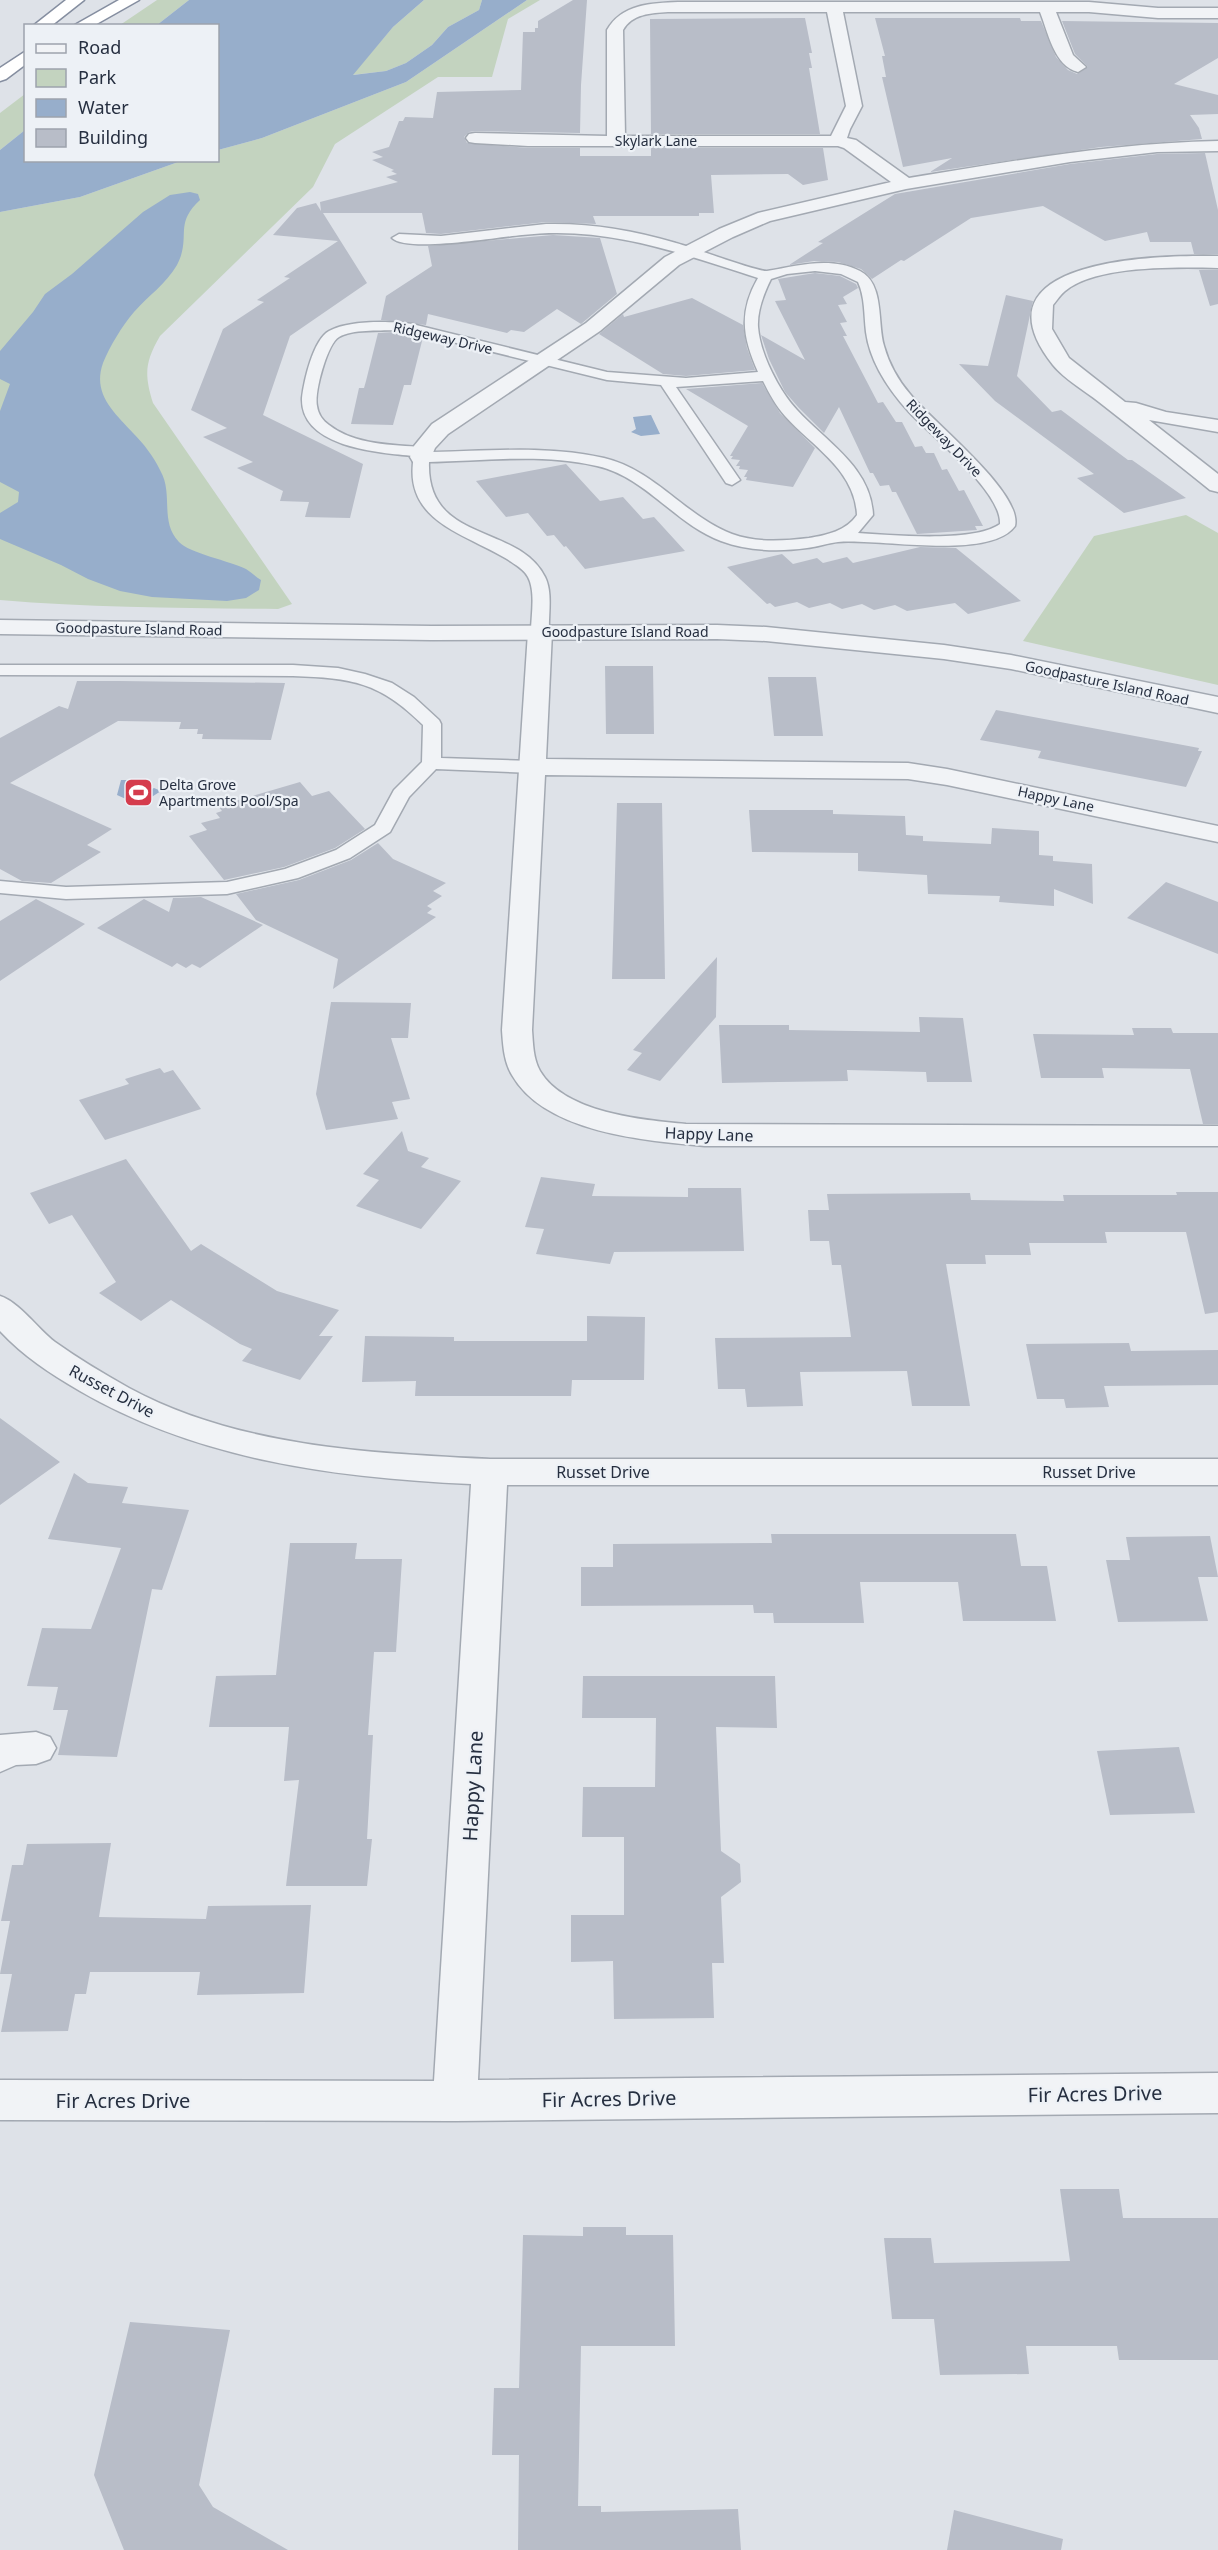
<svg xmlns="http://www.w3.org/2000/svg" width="1218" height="2550" font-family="'Noto Sans',sans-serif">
<rect width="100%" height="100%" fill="#dee2e8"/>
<!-- green -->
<path fill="#c3d3bf" d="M157,0h32l-32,25h-37z
M424,0h58l-3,10 -31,17 -16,18 -26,18 -20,8 -34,4 41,-48z
M527,0h13l-32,19 -16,58h-54l-103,67 -22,43 -153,149c-15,26 -16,38 -7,67l139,201 -14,5c-93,-1 -186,-1 -278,-9v-388l80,-15 101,-36 37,-1v-10l44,-12 144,-56z
M25,94v36l-25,20v-37z
M1186,515l32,18v152l-195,-44 71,-105z"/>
<!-- water -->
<path fill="#97aecb" d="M189,0h235l-31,27 -40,48 33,-4 20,-8 26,-18 16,-18 31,-17 3,-10h45l-121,82 -144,56 -44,12v-124l-61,-1z
M25,130l1,30 155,1 -101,36 -80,15v-62z
M190,192l8,2 2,6c-27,25 -8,36 -23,65 -11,19 -29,31 -43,47 -12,14 -24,34 -31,51 -11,31 11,49 30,70 11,11 20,23 27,37 14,24 -1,51 19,72 10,11 51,19 67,27 5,3 10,8 15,11l-2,10 -13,8 -19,3 -75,-4 -32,-6 -32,-12 -27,-14 -61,-26v-26l18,-11 1,-10 -19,-10v-71l10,-27 -10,-5v-28l33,-39 12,-18 27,-20 71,-62 27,-17z
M651,415l9,19 -19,2 -10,-4 5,-3 -3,-12z
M121,780h21l-2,6 10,4 4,-2 7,3 -22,14 -22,-10z"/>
<!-- building -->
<path fill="#b8bdc8" d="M573,0h14l-6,85 -1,48 -105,-2 -6,1 -5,5 3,6 61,5h52v8h71v-8h172l5,32 -25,5 -15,-11 -77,1 3,38h-15v3h-106l3,8 -50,-2 -105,12 -15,-1 -4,-20h-99l44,70 -77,53 -27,79 100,49 -13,54 -45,-1 4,-15 -29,-1 3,-10 -46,-23 16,-6 -50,-25 24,-9 -36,-18 32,-81 41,-27 -7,-2 33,-22 -6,-1 54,-36 -65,-6 24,-27 19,-5 5,8 -1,-9 78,-20 -12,-5 11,-3 -6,-3 3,-1 -22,-10 11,-3 -11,-5 17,-5 10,-26h4l2,-4 28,1 4,-26 84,-2 2,-58h12v-4h3v-7z
M805,18l7,35h-3l3,15h-3l11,66h-169l-1,-115z
M875,18h145l1,3h20l15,36 12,13 9,4 11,-7 -13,-13 -13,-33 156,2v35l-44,26 44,11v19l-28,1 9,13 3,11 -101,8 -171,25 22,-14 -49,9 -21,-90h4l-4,-21h3z
M1205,153l13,57v44h-24l-3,-12h-41l-3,-10 -42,9 -62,-35 -72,12 -67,43 -3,-1 -29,19 -11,-10 -23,-7 -24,-1 -25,4 34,-22 -5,-1 77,-48 175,-30 87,-10z
M553,235l47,3 17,56 -36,30 -24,-15 -33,23 -13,-2 -4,3 -79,-19 -2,11 -45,-5 5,-24 46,-30 -4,-20z
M1199,270h19v34l-8,2z
M815,273l25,3 16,8 2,4 -15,9 4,7 -9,1 9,17 -7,1 7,13h-4l35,67 5,-1 13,20h6l13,25 7,-1 4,7h8l8,17 5,-1 12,22 5,-1 19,36h-8l2,4 -60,4 -21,-42h-4l-3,-7 -9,1 -7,-13h-3l-31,-66 -15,26 -25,-25 -14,-16 -16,-33 -8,-24 44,25 -30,-59 11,-1 -8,-21z
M1006,295l27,6 -16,75 35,36 9,-2 67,50h4l54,38 -62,15 -47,-35 17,-4 -99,-73 -36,-37 29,2z
M692,298l51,27 4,23 8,22 -69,6 -23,-2 -64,-40 24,-20 1,3z
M394,332l29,5 -12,48h-7l-11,40 -42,-1 8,-36h5l2,-7 12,-48z
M762,383l18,30 35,35 -22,39 -47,-7 1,-3h-3l4,-7 -9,-1 1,-3h-4l4,-6 -9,-1 2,-3h-3l18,-30 -62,-37z
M566,464l34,37 23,-4 20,22 11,-2 31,34 -100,18 -19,-23 -2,1 -10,-12 -7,1 -19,-23 -22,4 -30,-36z
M920,547l36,1 65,53 -53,13 -13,-11 -48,8 -12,-6 -21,5 -12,-6 -20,5 -12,-6 -21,5 -12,-6 -22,5 -5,-4 -3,1 -40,-37 55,-13 11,10 24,-6 6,5 24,-6 6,6z
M605,666h48l1,68h-48z
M768,677h48l7,59h-49z
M77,681h43l165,2 -14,57 -69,-1 1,-5h-6l1,-5h-19l2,-7 -63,-1 -108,62 102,46 -25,16 14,7 -50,31 -29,-2 -22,-12v-131l59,-32 9,3z
M996,710l203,38 -1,3h4l-16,36 -148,-29 3,-7 -61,-11z
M300,782l12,14 17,-5 36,38 -30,19 -51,19 -60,13 -35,-44 18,-6 -6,-7 19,-5 -4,-5 6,-2 -4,-5z
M617,803h45l3,176h-53z
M749,810h84v4l72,2 1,19 17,1v5l68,3 1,-16 47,3v24l14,1v5l39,3 1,40 -39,-15v17l-55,-4 1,-6 -72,-2 -1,-19 -69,-4v-18l-106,-1z
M378,843l15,16 53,24 -13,8 9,5 -15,10 5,3 -5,4 9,4 -103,72 5,-30 -82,-39 -20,-26 63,-14 52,-20z
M1166,882l52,20v52l-91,-36z
M201,897l62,28 -63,43 -8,-4 -6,4 -9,-5 -5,4 -75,-39 47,-29 25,13 4,-14z
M36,899l49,25 -85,57v-60z
M717,957l-1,60 -56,64 -33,-11 15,-17 -9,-3z
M331,1002l80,1 -3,35h-17l19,61 -18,3 6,17 -72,11 -10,-36z
M919,1017l44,1 9,64h-45l-1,-10 -79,-2 1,11 -126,2 -3,-58h70v5l131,2z
M1132,1028h39l2,5h45v91h-15l-13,-55 -88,-1 2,10h-63l-8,-44 101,1z
M160,1068l4,5 9,-3 28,39 -96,31 -26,-40 50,-16 -4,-5z
M402,1131l6,20 21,7 -8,9 40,14 -40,48 -65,-23 23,-26 -16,-6z
M126,1159l65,92 10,-7 76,47 62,19 -20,26h14l-33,44 -58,-19 10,-12 -12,-5 -69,-44 -30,21 -42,-28 17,-11 -44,-67 -23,9 -19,-31z
M541,1177l54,7 -3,12 96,1v-9h53l3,63 -130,1 -4,12 -74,-10 8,-25 -19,-2z
M1176,1192h42v120l-13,2 -19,-82h-81l2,11h-78l2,12h-46l1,9h-40l24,142h-58l-5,-35 -107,1 3,34 -56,1 -2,-18h-27l-3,-51 136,-1 -10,-72h-9l-3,-24h-19l-2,-31h21l-2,-16 143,-1 1,7 93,1 -1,-6h114z
M587,1316l58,1 -1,63h-72l-1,16h-156l1,-15 -54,1 3,-46 89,1v4h133z
M1129,1343l2,8 87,-1v35l-114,1 5,21 -43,1 -2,-9h-27l-11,-55z
M0,1418l60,44 -60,43z
M74,1473l14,10 40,4 -6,16 67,7 -27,80 -10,-1 -35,168 -59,-2 10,-45h-15l5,-23 -31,-1 15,-58 49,1 30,-81 -73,-9z
M771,1534h245l5,32h26l9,55h-93l-5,-39h-98l4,41h-90l-1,-10h-19l-1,-8 -172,1v-39h32v-23l159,-1z
M1210,1536l8,41h-20l10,44 -90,1 -12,-62h24l-4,-23z
M290,1543h67l-2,16h47l-6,93h-22l-6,83h5l-6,104h5l-5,47h-81l13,-106 -15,1 5,-54h-80l7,-51 60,-1z
M583,1676h192l2,52 -61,-1 5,124 19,13 1,18 -20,15 3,66h-12l2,55 -100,1 -1,-58 -42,1v-47h53v-78h-42l1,-50h72l1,-69h-74z
M1179,1747l16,66 -85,2 -13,-64z
M111,1843l-12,74 107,2 2,-13 103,-1 -7,88 -107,2 3,-23h-110l-4,22h-11l-7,37 -67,1 11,-58h-12l10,-53h-9l11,-56h11l4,-21z
M1060,2189h59l4,29h95v142h-99l-2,-14h-91l3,28 -89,1 -6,-56h-42l-8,-81h47l3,25 136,-2z
M583,2227h43v8h47l2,111h-94l-3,160h23v6l137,-3 3,41h-223l1,-95h-27l2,-67h25l4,-153 60,1z
M130,2322l100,8 -31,155 14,22 75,43h-164l-30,-75z
M954,2510l109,29 -2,11h-114z"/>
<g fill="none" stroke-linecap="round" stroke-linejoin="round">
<defs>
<path id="service" d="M546,224c44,-1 87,6 130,19 15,4 82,29 91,28 31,-5 63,-15 93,0 25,13 17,53 24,75 5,18 14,34 26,48 21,27 113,98 105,132 -25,35 -138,12 -177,16 -10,1 -21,5 -31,6 -29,4 -59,3 -86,-7 -46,-17 -75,-64 -124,-75 -55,-13 -113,-5 -168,-4 -3,82 89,61 116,115 8,16 3,38 4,55l-3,4h-12l-3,-4c0,-16 5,-40 -3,-55 -4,-8 -14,-13 -21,-18 -43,-26 -105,-38 -93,-103 -36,-3 -114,-9 -112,-58 2,-17 11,-58 27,-67 20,-11 61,-10 83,-7l195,48 79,6 72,-6c-15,-34 -20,-59 0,-94 -78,-25 -152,-53 -236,-43 -23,2 -115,18 -130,3l7,-4 42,2zM815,271l26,3 17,8c7,15 6,33 8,50 4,30 23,58 43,80 21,23 93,79 91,112 -26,19 -109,11 -142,9l15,-18c-2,-48 -47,-73 -76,-105 -18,-19 -37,-56 -39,-83 -1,-16 6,-34 13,-48l16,-5zM394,330l18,2 195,48 54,5 65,98 6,2 8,-5 -64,-93 87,-6c6,12 13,25 22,35 28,31 70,54 72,99 -11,16 -30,20 -48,23 -25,3 -53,5 -77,-4 -47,-18 -77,-64 -128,-76 -57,-13 -116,-7 -173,-6l-8,-5c-30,-2 -69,-2 -94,-22 -6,-4 -11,-11 -12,-19 -3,-13 10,-62 22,-69 14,-8 39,-6 55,-7z
M0,665h293l45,3 27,6 27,9 22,14 25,23 2,4v34l92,3 7,2 2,4 -2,4 -7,2 -97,-4 -27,28 -19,35 -40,26 -52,20 -71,16 -161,5 -66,-6v-12l66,6 161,-5 58,-13 51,-19 39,-25 19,-35 28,-28 1,-37c-43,-43 -71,-47 -130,-49l-293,-1z"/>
<path id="minor" d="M678,2h411l69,6h60v10h-60l-69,-6h-33l17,43 13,12 -8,5c-24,-6 -30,-40 -38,-60h-197l19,94 -12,23 -3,9 9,2 53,38c103,-17 205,-35 309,-37v10l-61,1 -87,10 -164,27 -136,32 -37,16 -54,28 -79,66 -152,103 -13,14 -6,14 -8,1 -8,-1 -3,-5 4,-11 18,-22 154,-101 79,-66 54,-28 39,-16 133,-31 -47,-34 -6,-2h-310l-53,-3 -6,-1 -3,-4 3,-4 6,-1 132,3v-106c15,-26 44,-27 71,-28zM827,12l19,94 -15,30h-206l-2,-106c9,-16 28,-17 45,-18z
M1218,256v12c-39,-1 -122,-3 -153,23 -4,3 -8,9 -12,14l-1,24 17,29 56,44 11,1 30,9 52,8v12l-69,-12 69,54v18l-8,-2c-37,-30 -74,-59 -111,-88 -15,-12 -35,-23 -46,-37 -85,-107 105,-110 165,-109z
M540,625l9,2 3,5 -6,127 362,4 39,6 271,57v16l-271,-57 -39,-6 -363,-4 -13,255c1,13 1,29 8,41 25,42 102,49 146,53l532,2v20h-512c-60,-5 -161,-13 -194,-71 -8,-13 -9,-30 -10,-45l26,-398 3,-5z
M0,1296c19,6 38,33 55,46 24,17 49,32 74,46 109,59 240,65 361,71h728v26h-711l-29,595 740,-7v40l-763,8 -455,-1v-40l434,1 37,-597c-135,-6 -272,-24 -391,-93 -29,-17 -57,-35 -80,-60z
M36,1732l14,5 6,11 -6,11 -14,5 -20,1 -16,7v-37z"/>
<path id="tertiary" d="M0,620l431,6 286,-1 49,2 178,18 67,10 207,42v16l-207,-44 -67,-10 -178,-18 -49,-2 -286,1 -431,-6z"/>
<path id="motorway" d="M66,0h18l-33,26h-18z
M119,0h20l-46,26h-20z
M26,51v13l-20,15 -6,2v-13z"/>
</defs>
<!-- service casing -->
<use href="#service" stroke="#a3a9b2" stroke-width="3"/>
<!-- minor casing -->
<use href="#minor" stroke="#a3a9b2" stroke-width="3"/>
<!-- tertiary casing -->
<use href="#tertiary" stroke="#a3a9b2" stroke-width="3"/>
<!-- motorway casing -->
<use href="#motorway" stroke="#858ea0" stroke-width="3"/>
<!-- service -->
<use href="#service" fill="#f1f3f6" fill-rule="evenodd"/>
<!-- minor -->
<use href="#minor" fill="#f1f3f6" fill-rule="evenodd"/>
<!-- tertiary -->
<use href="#tertiary" fill="#f1f3f6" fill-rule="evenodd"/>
<!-- motorway -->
<use href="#motorway" fill="#fff" fill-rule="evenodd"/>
</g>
<!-- icons -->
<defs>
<symbol id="stadium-square" viewBox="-11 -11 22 22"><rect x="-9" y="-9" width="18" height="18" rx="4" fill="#d53c4d" stroke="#edf1f6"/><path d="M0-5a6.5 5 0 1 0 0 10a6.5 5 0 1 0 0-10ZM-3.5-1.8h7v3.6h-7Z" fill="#fff"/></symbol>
</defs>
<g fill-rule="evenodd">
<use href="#stadium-square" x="122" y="776" width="33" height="33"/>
</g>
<g text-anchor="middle" stroke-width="4.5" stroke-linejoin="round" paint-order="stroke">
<!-- far-street labels -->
<g font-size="14" fill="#262f40" stroke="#edf1f6">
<text x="656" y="146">Skylark Lane</text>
<text transform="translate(443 338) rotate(13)" y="5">Ridgeway Drive</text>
<text transform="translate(944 438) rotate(46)" y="5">Ridgeway Drive</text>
<text transform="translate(139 629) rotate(1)" y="5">Goodpasture Island Road</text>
<text x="625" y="637">Goodpasture Island Road</text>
<text transform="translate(1107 683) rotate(12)" y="5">Goodpasture Island Road</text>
<text transform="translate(1056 799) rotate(12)" y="5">Happy Lane</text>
</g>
<!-- far-poi labels -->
<g font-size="14" fill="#262f40" stroke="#edf1f6" text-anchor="start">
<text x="159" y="790">Delta Grove<tspan x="159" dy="16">Apartments Pool/Spa</tspan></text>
</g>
<!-- street labels -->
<g font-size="16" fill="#262f40" stroke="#edf1f6">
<text transform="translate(709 1134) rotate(2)" y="6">Happy Lane</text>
<text transform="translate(112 1391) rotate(28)" y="6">Russet Drive</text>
<text x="603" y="1478">Russet Drive</text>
<text x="1089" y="1478">Russet Drive</text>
</g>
<!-- near-street labels -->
<g font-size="20" fill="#262f40" stroke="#edf1f6">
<text transform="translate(473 1786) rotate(-87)" y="7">Happy Lane</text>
<text transform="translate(1095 2094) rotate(-1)" y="7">Fir Acres Drive</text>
<text transform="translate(609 2099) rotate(-1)" y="7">Fir Acres Drive</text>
<text x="123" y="2108">Fir Acres Drive</text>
</g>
</g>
<!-- legend -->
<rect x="24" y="24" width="195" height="138" fill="#edf1f6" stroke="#9da3ad" stroke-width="1.5"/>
<rect x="36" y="44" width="30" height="9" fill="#f1f3f6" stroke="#9da3ad" stroke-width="1.5"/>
<text x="78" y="54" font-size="18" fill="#262f40">Road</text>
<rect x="36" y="69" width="30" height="18" fill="#c3d3bf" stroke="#9da3ad" stroke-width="1.5"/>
<text x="78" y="84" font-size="18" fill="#262f40">Park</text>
<rect x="36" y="99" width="30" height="18" fill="#97aecb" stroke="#9da3ad" stroke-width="1.5"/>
<text x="78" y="114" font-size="18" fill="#262f40">Water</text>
<rect x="36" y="129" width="30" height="18" fill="#b8bdc8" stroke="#9da3ad" stroke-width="1.5"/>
<text x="78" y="144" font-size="18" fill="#262f40">Building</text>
</svg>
